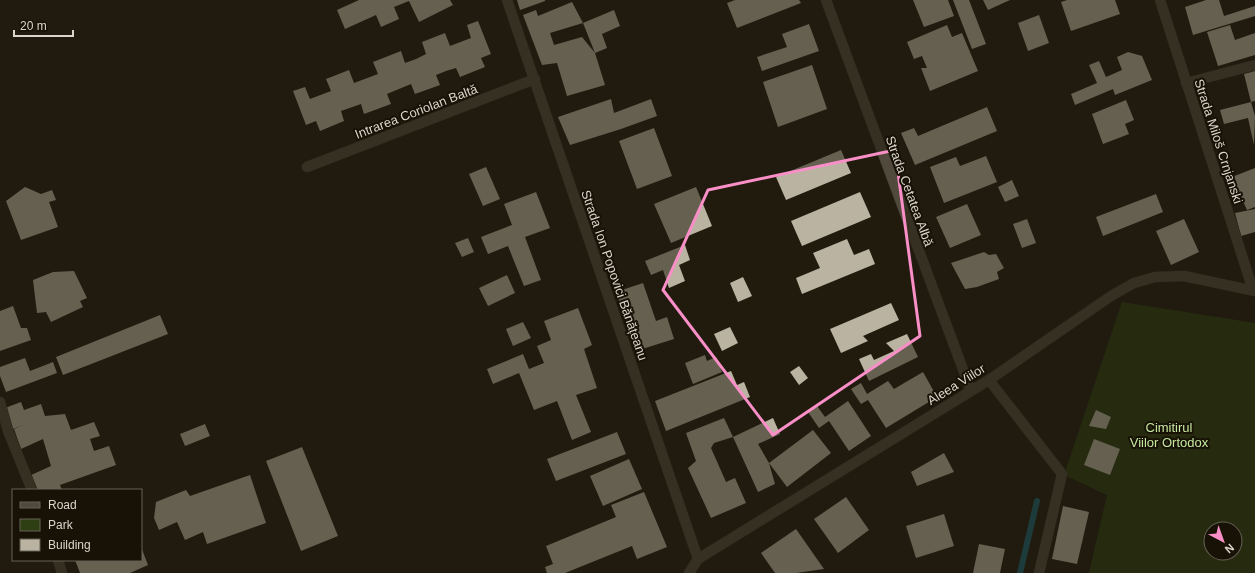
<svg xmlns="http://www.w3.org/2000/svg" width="1255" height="573" font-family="Arial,sans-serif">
<rect width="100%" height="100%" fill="#211b0e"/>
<!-- green -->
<path fill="#2d3f13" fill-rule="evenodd" d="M1122,302l133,21v250h-166l18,-78 -43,-20zM1211,529h24v24h-24z"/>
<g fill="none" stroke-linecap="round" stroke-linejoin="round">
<!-- stream -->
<path stroke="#1b6273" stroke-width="6" d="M1020,573l17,-72"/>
</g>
<!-- building -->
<path fill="#bab3a2" d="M359,0h91l3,5 -34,17 -10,-21 -15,6 5,12 -18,8 -5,-12 -31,14 -8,-19z
M517,0h28v1l-25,9z
M735,0h64l2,3 -64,25 -10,-25z
M913,0h35l6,16 -30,11z
M953,0h16l17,44 -14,5z
M983,0h27l-22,10z
M1067,0h48l5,14 -49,17 -10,-29z
M1206,0h13l5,16 31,-10v10l-62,19 -8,-28z
M572,2l11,21 -33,10 4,12 28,-8 13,16 10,32 -38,11 -10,-33 -15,2 -19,-50 13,-5 2,6z
M614,10l6,16 -18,8 5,14 -12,5 -12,-30z
M1039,15l10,28 -21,8 -10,-28z
M478,21l13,33 -10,4 4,9 -25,10 -4,-9 -10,3 -10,4 4,10 -25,9 -4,-10 -24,10 4,10 -27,10 -3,-10 -20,7 3,10 -24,10 -4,-10 -10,4 -13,-34 12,-4 5,12 21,-8 -5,-12 23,-9 5,13 24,-9 -5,-12 28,-11 4,12 11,-4 10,-5 -4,-12 23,-9 5,13 21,-8 -4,-13z
M809,24l10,27 -57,20 -5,-14 30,-10 -5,-13z
M947,25l5,12 10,-4 16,38 -48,20 -9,-23h6l-5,-12 -8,3 -7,-17z
M1230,25l5,15 20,-7v22l-37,11 -11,-34z
M1128,52l14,4 10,24 -37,15 -2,-6 -38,16 -4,-11 26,-11 -8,-18 10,-4 7,16 16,-7 -5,-13z
M812,65l15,44 -49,18 -15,-45z
M1255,71v30l-4,1 -7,-28z
M611,99l3,14 37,-14 6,17 -36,13 -51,16 -12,-28z
M1126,100l8,20 -9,4 4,10 -26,10 -11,-30z
M1251,102l4,14 -1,29 -6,-27 -24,6 -4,-14z
M987,107l10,24 -82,34 -14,-32 13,-5 4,8z
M654,128l18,48 -35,13 -18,-48z
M841,150l10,23 -65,27 -10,-23z
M986,156l11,26 -53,21 -14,-36 26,-10 4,9z
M486,167l14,32 -17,7 -14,-32z
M1255,168v39l-8,3 -15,-33z
M1012,180l7,16 -14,6 -7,-15z
M25,187l16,7 11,-4 4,10 -7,2 9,25 -37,13 -15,-39z
M696,187l16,39 -41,17 -17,-39z
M536,192l14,36 -25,9 16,43 -17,6 -16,-40 -20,8 -7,-17 31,-12 -8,-21z
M860,192l11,25 -69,29 -11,-25z
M1156,194l7,18 -60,24 -7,-19z
M967,204l14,31 -31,13 -14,-31z
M1255,209v23l-14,4 -6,-23z
M1027,219l9,24 -14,5 -9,-24z
M1184,219l15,33 -28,13 -15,-34z
M468,238l6,14 -12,5 -7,-14z
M847,239l7,16 15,-6 6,15 -73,30 -6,-16 24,-10 -7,-15z
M685,245l5,15 -11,5 6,16 -16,7 -6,-18 -12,5 -6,-14z
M984,252l5,3 7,-1 8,14 -7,4 2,7 -22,8 -12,2 -14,-26z
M74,271l13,27 -7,3 3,6 -32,15 -5,-10 -9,1 -4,-33 20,-8z
M507,275l8,18 -27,13 -9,-18z
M743,277l9,19 -14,6 -8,-19z
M643,283l13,38 11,-4 7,22 -38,12 -20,-59z
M891,303l8,17 -36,16 5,5 -27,12 -11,-24z
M13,306l8,22h6l4,12 -31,11v-40z
M578,308l14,37 -8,4 13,39 -21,7 15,37 -19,8 -15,-39 -23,9 -15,-37 -26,11 -6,-15 36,-15 6,15 15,-6 -7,-17 14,-6 -7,-19z
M160,315l8,19 -105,41 -7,-18z
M523,322l8,16 -18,8 -7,-17z
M730,327l8,16 -16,8 -8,-17z
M907,334l11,23 -49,24 -10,-22 12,-5 3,6 20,-9 -8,-8z
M705,355l2,6 9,-4 6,15 -29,12 -8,-21z
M25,358l5,13 23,-9 4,11 -51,19 -6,-16v-9z
M799,366l9,12 -9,7 -9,-13z
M731,371l6,14 7,-3 6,15 -84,34 -11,-30z
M923,372l14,25 -51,31 -18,-28 -7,4 -10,-15 10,-6 6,11 21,-13 6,8z
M848,401l23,35 -22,15 -20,-30 -10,7 -11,-16 9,-6 8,11z
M21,402l3,8 17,-6 4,12 20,-2 6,16 23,-8 6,14 -10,3 4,12 15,-5 7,19 -56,20 2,5h-27l-6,-14 22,-10 -8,-27 -22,10 -7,-20 9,-4 -10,4 -8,-21z
M1096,410l15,7 -5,12 -17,-3z
M724,418l9,19 -19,6 -3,5 15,34 9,-4 11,25 -35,15 -23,-50 8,-7 -10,-28z
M773,418l7,16 -22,10 11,19 6,21 -17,8 -25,-55z
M205,424l5,12 -25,10 -5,-12z
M813,430l18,23 -44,34 -18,-24z
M617,432l9,22 -70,27 -9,-22z
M1094,439l26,10 -10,26 -26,-10z
M302,447l36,89 -37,15 -35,-90z
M944,453l10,19 -37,14 -6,-14z
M629,459l13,30 -39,17 -13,-30z
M250,475l16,48 -59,21 -4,-12 -18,8 -8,-18 -18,8 -5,-12 2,-16 30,-12 4,6z
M644,492l23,55 -30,12 -5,-13 -67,27h-18l-2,-6 8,-3 -7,-18 70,-29 -5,-12z
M846,497l23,33 -31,23 -24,-34z
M1063,506l26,6 -12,52 -25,-5z
M944,514l10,32 -38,12 -10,-32z
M796,529l28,40 -28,4h-21l-14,-20z
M979,544l26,5 -5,24h-27z
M141,547l7,18 -18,8h-50l-5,-13h66z"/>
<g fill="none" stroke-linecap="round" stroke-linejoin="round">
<defs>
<path id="service" d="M1186,83l69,-18
M307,167l228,-88"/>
<path id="minor" d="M507,0l191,559
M826,0l145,391
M1160,0l93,290
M989,380l73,94 -23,99
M0,402l8,29 24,59
M58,560l4,13
M689,573l9,-14 291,-179 122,-84 23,-13 21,-6 29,-1 71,15"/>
</defs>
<!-- service casing -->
<use href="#service" stroke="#38342d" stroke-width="11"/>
<!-- minor casing -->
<use href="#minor" stroke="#38342d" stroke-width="11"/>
<!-- service -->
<use href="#service" stroke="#514a3c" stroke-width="10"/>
<!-- minor -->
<use href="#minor" stroke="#514a3c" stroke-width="10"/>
</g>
<!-- marked area -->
<path d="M0 0H1255V573H0ZM895,150l25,186 -147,99 -110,-145 45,-100z" fill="#211b0e" fill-opacity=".55" fill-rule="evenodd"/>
<path fill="none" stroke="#fa8fc8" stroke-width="3" stroke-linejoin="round" d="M895,150l25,186 -147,99 -110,-145 45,-100z"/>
<g text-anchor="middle" stroke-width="4" stroke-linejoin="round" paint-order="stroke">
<!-- street labels -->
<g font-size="13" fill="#dad6cd" stroke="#171205">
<text transform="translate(416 111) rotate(-21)" y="5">Intrarea Coriolan Baltă</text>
<text transform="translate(1219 141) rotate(72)" y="5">Strada Miloš Crnjanski</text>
<text transform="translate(910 191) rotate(70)" y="5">Strada Cetatea Albă</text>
<text transform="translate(615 275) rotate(71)" y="5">Strada Ion Popovici Bănățeanu</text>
<text transform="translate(956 384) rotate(-32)" y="5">Aleea Viilor</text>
</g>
<!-- park labels -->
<g font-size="13" fill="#c4e79e" stroke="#171205">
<text x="1169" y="432">Cimitirul<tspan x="1169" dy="15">Viilor Ortodox</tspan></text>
</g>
</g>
<!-- legend -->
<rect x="12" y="489" width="130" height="72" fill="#171205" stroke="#656055"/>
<rect x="20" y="502" width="20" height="6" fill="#514a3c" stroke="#656055"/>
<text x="48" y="509" font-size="12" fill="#dad6cd">Road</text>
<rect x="20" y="519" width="20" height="12" fill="#2d3f13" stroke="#656055"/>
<text x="48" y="529" font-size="12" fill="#dad6cd">Park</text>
<rect x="20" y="539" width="20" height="12" fill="#bab3a2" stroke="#656055"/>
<text x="48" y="549" font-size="12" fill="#dad6cd">Building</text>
<!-- north arrow -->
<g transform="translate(1223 541) rotate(139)"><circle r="19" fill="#171205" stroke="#656055"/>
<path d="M0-3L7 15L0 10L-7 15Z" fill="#fa8fc8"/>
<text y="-6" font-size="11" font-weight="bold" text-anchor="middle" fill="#dad6cd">N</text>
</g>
<!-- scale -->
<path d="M14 30v6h59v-6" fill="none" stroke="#dad6cd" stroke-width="2"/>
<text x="20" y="30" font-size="12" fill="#dad6cd" stroke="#171205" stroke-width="3" paint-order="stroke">20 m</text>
</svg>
